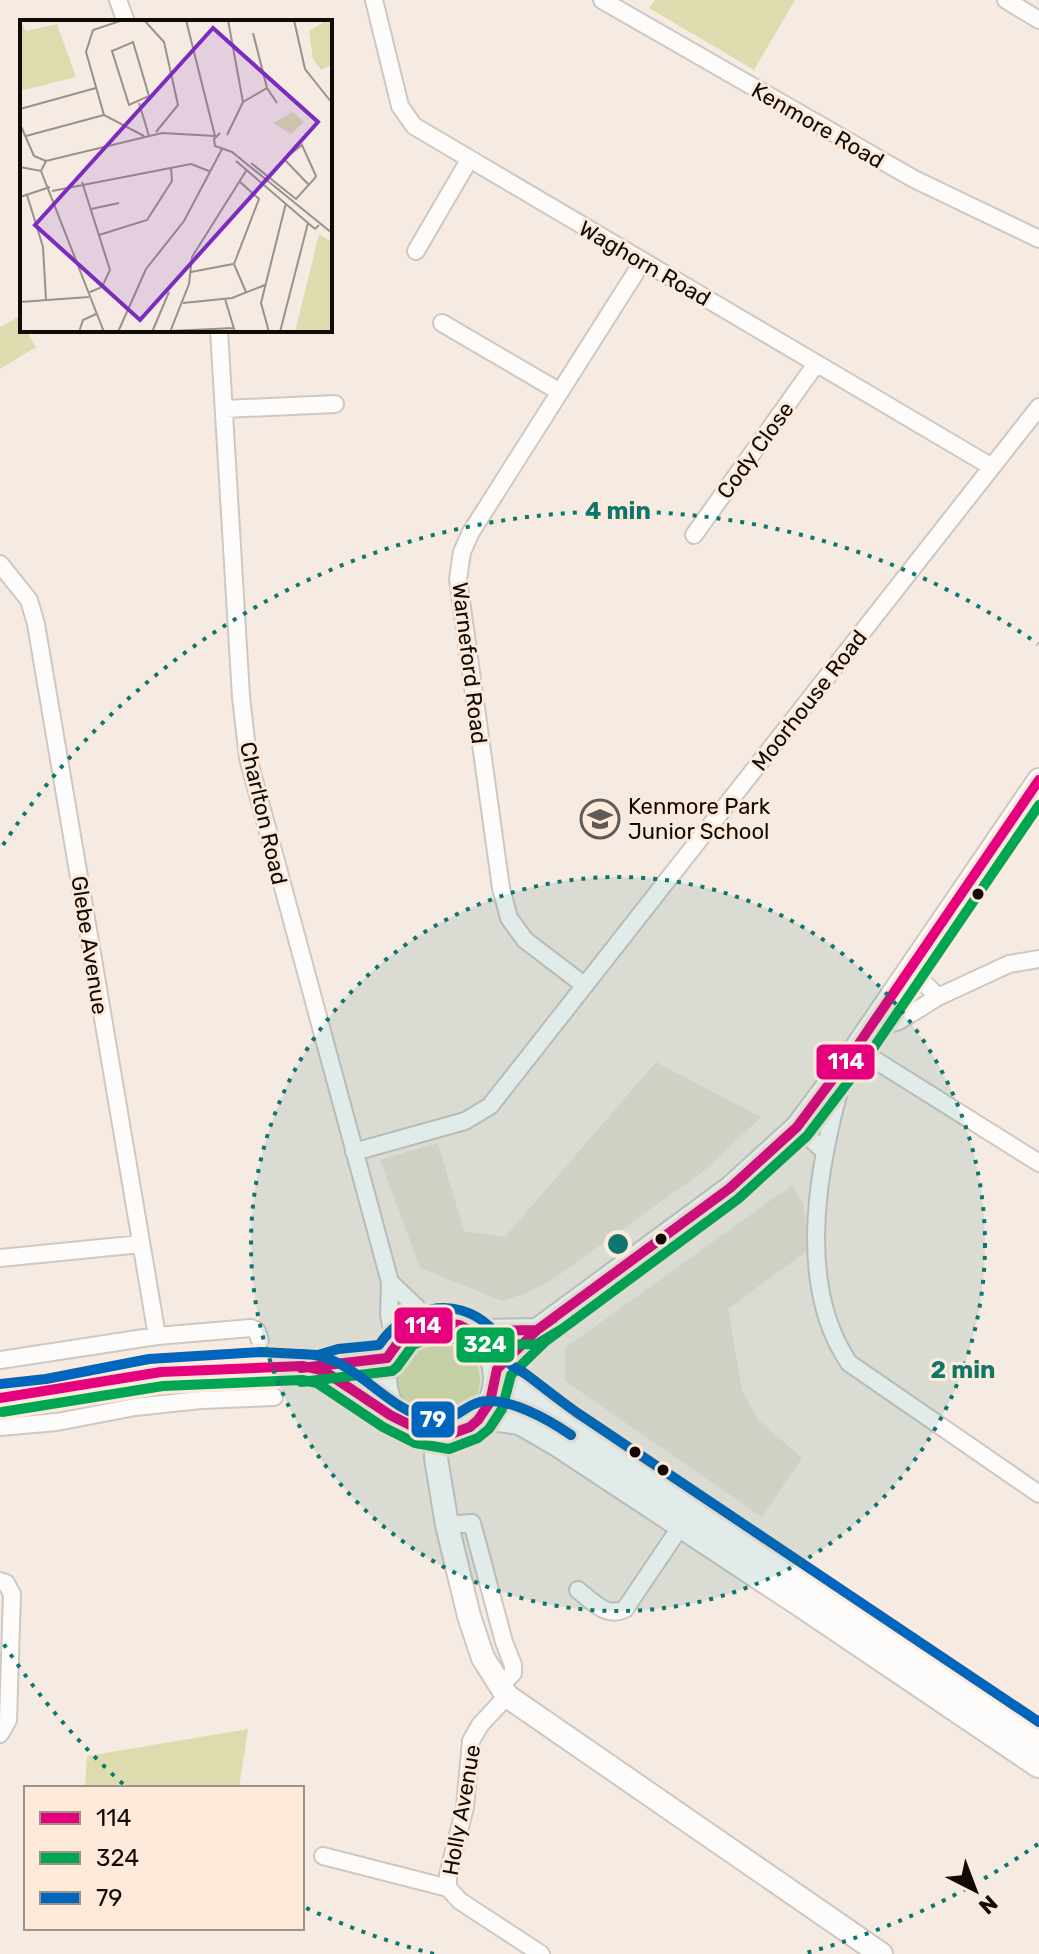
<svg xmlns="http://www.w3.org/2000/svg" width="1039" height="1954" font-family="Rubik,sans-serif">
<rect width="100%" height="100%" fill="#f6ebe3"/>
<!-- commercial -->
<path fill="#e9ded0" d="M656,1062l105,55 -56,53 -149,107 -29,16 -25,8 -82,-33 -40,-108 58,-17 26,88 41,6z
M792,1185l12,20 4,45 -80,59 14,81 15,29 45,39 -40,59 -197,-136v-33z"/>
<!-- green -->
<path fill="#dddcae" d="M655,0h140l-41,70 -105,-62z
M18,317l4,13h4l10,17 -36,22v-42z
M394 1380a43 43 0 1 1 86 0a43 43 0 1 1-86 0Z
M248,1729l-9,59h-154l2,-32z"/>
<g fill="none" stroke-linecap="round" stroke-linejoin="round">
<defs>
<path id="minor" d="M118,0l8,22
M374,0l26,106 14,20 578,341
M602,0l312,179 125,60
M1006,0l33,20
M416,251l53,-91
M442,323l118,69
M219,330l22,367 7,61 142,524 -1,33 6,29
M224,409l111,-5
M694,535l122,-171
M0,564l29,36 7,24 121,712
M910,969l28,28
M584,985l-59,-45 -16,-22 -8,-30 -43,-309 4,-27 9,-20 172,-271
M872,1024l15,1 12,-4 39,-24 71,-33 30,-5
M856,1048l183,115
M829,1085l9,10c-22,83 -40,193 11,268l190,131
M797,1127l26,23
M354,1152l111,-31 25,-15 549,-699
M0,1258l141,-14
M390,1282l42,40
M0,1360l157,-24 94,-8 6,3 3,10
M0,1427l57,-5 78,-15 66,-7 73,-3
M447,1525l25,-2 32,119 9,23v8l-13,13
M0,1581l6,2 6,11 -4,126 -8,14
M578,1590c15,12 28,28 47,19l56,-83
M323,1856l125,32
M448,1888v-13l17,-68 6,-66 9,-16 27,-29
M448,1888l12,13 81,53"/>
<path id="tertiary" d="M471,1331l66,-1
M497,1369l40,-39 193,-142 67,-61 59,-79 183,-268
M436,1435v23l11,67 22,91 14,42 24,38 374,258"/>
<path id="primary" d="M383 1378a57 57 0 1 1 114 0a57 57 0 1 1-114 0Z
M320,1369l78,49
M497,1371c175,130 360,247 542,368
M0,1398l48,-5 102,-20 112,-7 58,3 21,-6 46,-5
M483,1416l37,5 38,22 241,159 240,162"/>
</defs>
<!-- minor casing -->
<use href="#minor" stroke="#cfc7c0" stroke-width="20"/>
<!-- tertiary casing -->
<use href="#tertiary" stroke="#cfc7c0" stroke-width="26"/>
<!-- primary casing -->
<use href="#primary" stroke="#cfc7c0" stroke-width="30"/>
<!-- minor -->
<use href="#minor" stroke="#fefcfb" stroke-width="16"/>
<!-- tertiary -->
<use href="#tertiary" stroke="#fefcfb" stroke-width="22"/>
<!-- primary -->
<use href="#primary" stroke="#fefcfb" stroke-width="26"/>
<defs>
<path id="bus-1" d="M301,1368l86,-10 18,-25 27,-11 27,3 12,6 66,-1 17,-12
M0,1398l161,-26 142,-6 21,5 66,44 30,15 28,5 22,-8 8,-7 12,-18 7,-33 40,-39 193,-142 67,-61 59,-79 183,-268"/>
<path id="bus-2" d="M301,1382l91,-11 5,-4 16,-22 21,-9 21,3 15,6 67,-1 25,-15
M2,1412l161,-26 139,-6 15,3 66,44 32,16 34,6 29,-11 11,-9 13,-20 9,-34 35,-34 192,-142 69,-63 61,-80 171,-251"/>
<path id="bus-3" d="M300,1354c52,-2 81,53 129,65 25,5 32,-12 51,-17 28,-6 69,18 91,33
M0,1384l46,-5 103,-20 112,-7 57,3 20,-6 41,-4c25,-38 76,-51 111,-18 11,11 10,29 21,38 5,4 11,6 16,10 16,12 32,25 49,37l463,310"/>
</defs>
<!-- bus-1 casing -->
<use href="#bus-1" stroke="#feeadb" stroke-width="16"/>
<!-- bus-2 casing -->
<use href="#bus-2" stroke="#feeadb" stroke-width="16"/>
<!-- bus-3 casing -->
<use href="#bus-3" stroke="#feeadb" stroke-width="16"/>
<!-- bus-1 -->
<use href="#bus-1" stroke="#e5007d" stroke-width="10"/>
<!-- bus-2 -->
<use href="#bus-2" stroke="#00a651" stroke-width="10"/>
<!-- bus-3 -->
<use href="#bus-3" stroke="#0065bd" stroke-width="10"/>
</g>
<!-- distance rings -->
<circle cx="618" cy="1244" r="367" fill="#0f766e" fill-opacity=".12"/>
<g fill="none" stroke="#0f766e" stroke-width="4" stroke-dasharray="4 8">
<circle cx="618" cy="1244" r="367"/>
<path d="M1038 1844A733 733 0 0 1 802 1954M434 1954A733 733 0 0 1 302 1906M123 1784A733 733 0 0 1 3 1643M3 845A733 733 0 0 1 1038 644"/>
</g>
<!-- icons -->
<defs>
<symbol id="school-ring" viewBox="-11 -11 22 22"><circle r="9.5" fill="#feeadb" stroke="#615953" stroke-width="1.5"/><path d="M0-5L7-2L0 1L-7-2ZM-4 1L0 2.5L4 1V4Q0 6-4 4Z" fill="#615953"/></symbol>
</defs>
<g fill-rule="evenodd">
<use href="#school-ring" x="578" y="797" width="44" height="44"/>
</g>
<!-- markers -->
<g fill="#110b06" stroke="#feeadb" stroke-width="3">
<circle cx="978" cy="894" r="7"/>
<circle cx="661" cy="1239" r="7"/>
<circle cx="635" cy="1452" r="7"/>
<circle cx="663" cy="1470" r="7"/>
</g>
<g text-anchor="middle" stroke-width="6" stroke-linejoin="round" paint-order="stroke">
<!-- street labels -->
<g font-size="22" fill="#110b06" stroke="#feeadb">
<text transform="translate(818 125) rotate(30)" y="8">Kenmore Road</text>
<text transform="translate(645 263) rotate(30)" y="8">Waghorn Road</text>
<text transform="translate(755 450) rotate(-54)" y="8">Cody Close</text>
<text transform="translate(470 663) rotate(83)" y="8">Warneford Road</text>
<text transform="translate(809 700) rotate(-52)" y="8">Moorhouse Road</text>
<text transform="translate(264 813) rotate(77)" y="8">Charlton Road</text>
<text transform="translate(90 945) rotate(81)" y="8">Glebe Avenue</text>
<text transform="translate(461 1810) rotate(-80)" y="8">Holly Avenue</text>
</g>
<!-- poi labels -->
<g font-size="22" fill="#110b06" stroke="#feeadb" text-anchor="start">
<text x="628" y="814">Kenmore Park<tspan x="628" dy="25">Junior School</tspan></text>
</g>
</g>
<!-- overview -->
<g transform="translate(20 20)">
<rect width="312" height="312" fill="#f6ebe3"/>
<path d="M0,0l6,11 31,-7 19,53 -56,14zM307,0h5v45l-11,5 -8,-11 -4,-28zM273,92l11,10 -13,12 -18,-11zM299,214l13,8v90h-37z" fill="#dddcae"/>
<path fill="none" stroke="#9a918b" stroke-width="2" d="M103,0l-30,10 -7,22 18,63 40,21M124,0l20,22 14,63 -22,27M166,0l29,116M274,0l11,49 27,34M233,13l14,55 10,15M113,22l16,54 -20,9 -17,-54zM223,82l24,-14M119,83l10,33M0,89l76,-21M0,104l14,32M200,113l-6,6 1,7 17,6 100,81M207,115l16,-33 -15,-82M6,116l78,-21M14,136l12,5 116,-28 53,3M216,141l72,62 7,6 4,-4M231,143l45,36 19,-21 1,-2 -14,-31 -18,14 25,26M0,147l21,4 5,-10M21,151l63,161M62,162l28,88 -8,17 -14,6M32,171l139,-27 18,7M7,175l16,52 3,53M0,177l30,-10M71,189l28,-6M79,215l48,-15 25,-39 -1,-14M214,244l25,-65 -20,-18M214,244l12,28M171,252l42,-8M205,279l10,33M0,282l69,-5M163,283l49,-5 33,-13M150,311l64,-3M59,312l4,-12 13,-6M98,312l28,-63 38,-48 38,-72M132,312l17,-40M150,312l19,-48 3,-27 54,-86M249,312l-8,-29 25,-100M260,312l28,-109"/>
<path fill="#7b2cbf" fill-opacity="0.15" stroke="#7b2cbf" stroke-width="4" d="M193,8l105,94 -178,198 -105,-95z"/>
<rect width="312" height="312" fill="none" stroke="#110b06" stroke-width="4"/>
</g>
<circle cx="618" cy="1244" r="12" fill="#0f766e" stroke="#feeadb" stroke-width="4"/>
<g font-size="24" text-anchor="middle" font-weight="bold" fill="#0f766e" stroke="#feeadb" stroke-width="6" stroke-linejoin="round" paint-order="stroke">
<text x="618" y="519">4 min</text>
<text x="963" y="1378">2 min</text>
</g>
<g stroke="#feeadb" stroke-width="3">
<rect x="815" y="1043" width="61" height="38" rx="8" fill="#e5007d"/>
<rect x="393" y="1306" width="61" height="39" rx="8" fill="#e5007d"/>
<rect x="455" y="1326" width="61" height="38" rx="8" fill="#00a651"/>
<rect x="410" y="1400" width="46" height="39" rx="8" fill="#0065bd"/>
</g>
<g font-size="22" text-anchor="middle" font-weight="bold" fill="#fff">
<text x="846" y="1069">114</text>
<text x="423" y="1333">114</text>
<text x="485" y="1352">324</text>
<text x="433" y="1427">79</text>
</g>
<!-- legend -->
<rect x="24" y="1786" width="280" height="144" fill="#feeadb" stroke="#9f9186" stroke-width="2"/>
<rect x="40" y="1812" width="40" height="12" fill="#e5007d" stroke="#9f9186" stroke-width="2"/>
<text x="96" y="1826" font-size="24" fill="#110b06">114</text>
<rect x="40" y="1852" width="40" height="12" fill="#00a651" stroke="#9f9186" stroke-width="2"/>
<text x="96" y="1866" font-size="24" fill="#110b06">324</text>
<rect x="40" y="1892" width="40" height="12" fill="#0065bd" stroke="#9f9186" stroke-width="2"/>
<text x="96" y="1906" font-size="24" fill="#110b06">79</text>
<!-- north arrow -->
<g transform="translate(975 1890) rotate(138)" stroke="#feeadb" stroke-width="6" paint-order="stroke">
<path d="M0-6L14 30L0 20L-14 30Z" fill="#110b06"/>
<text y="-12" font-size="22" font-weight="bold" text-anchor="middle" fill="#110b06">N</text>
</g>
</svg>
